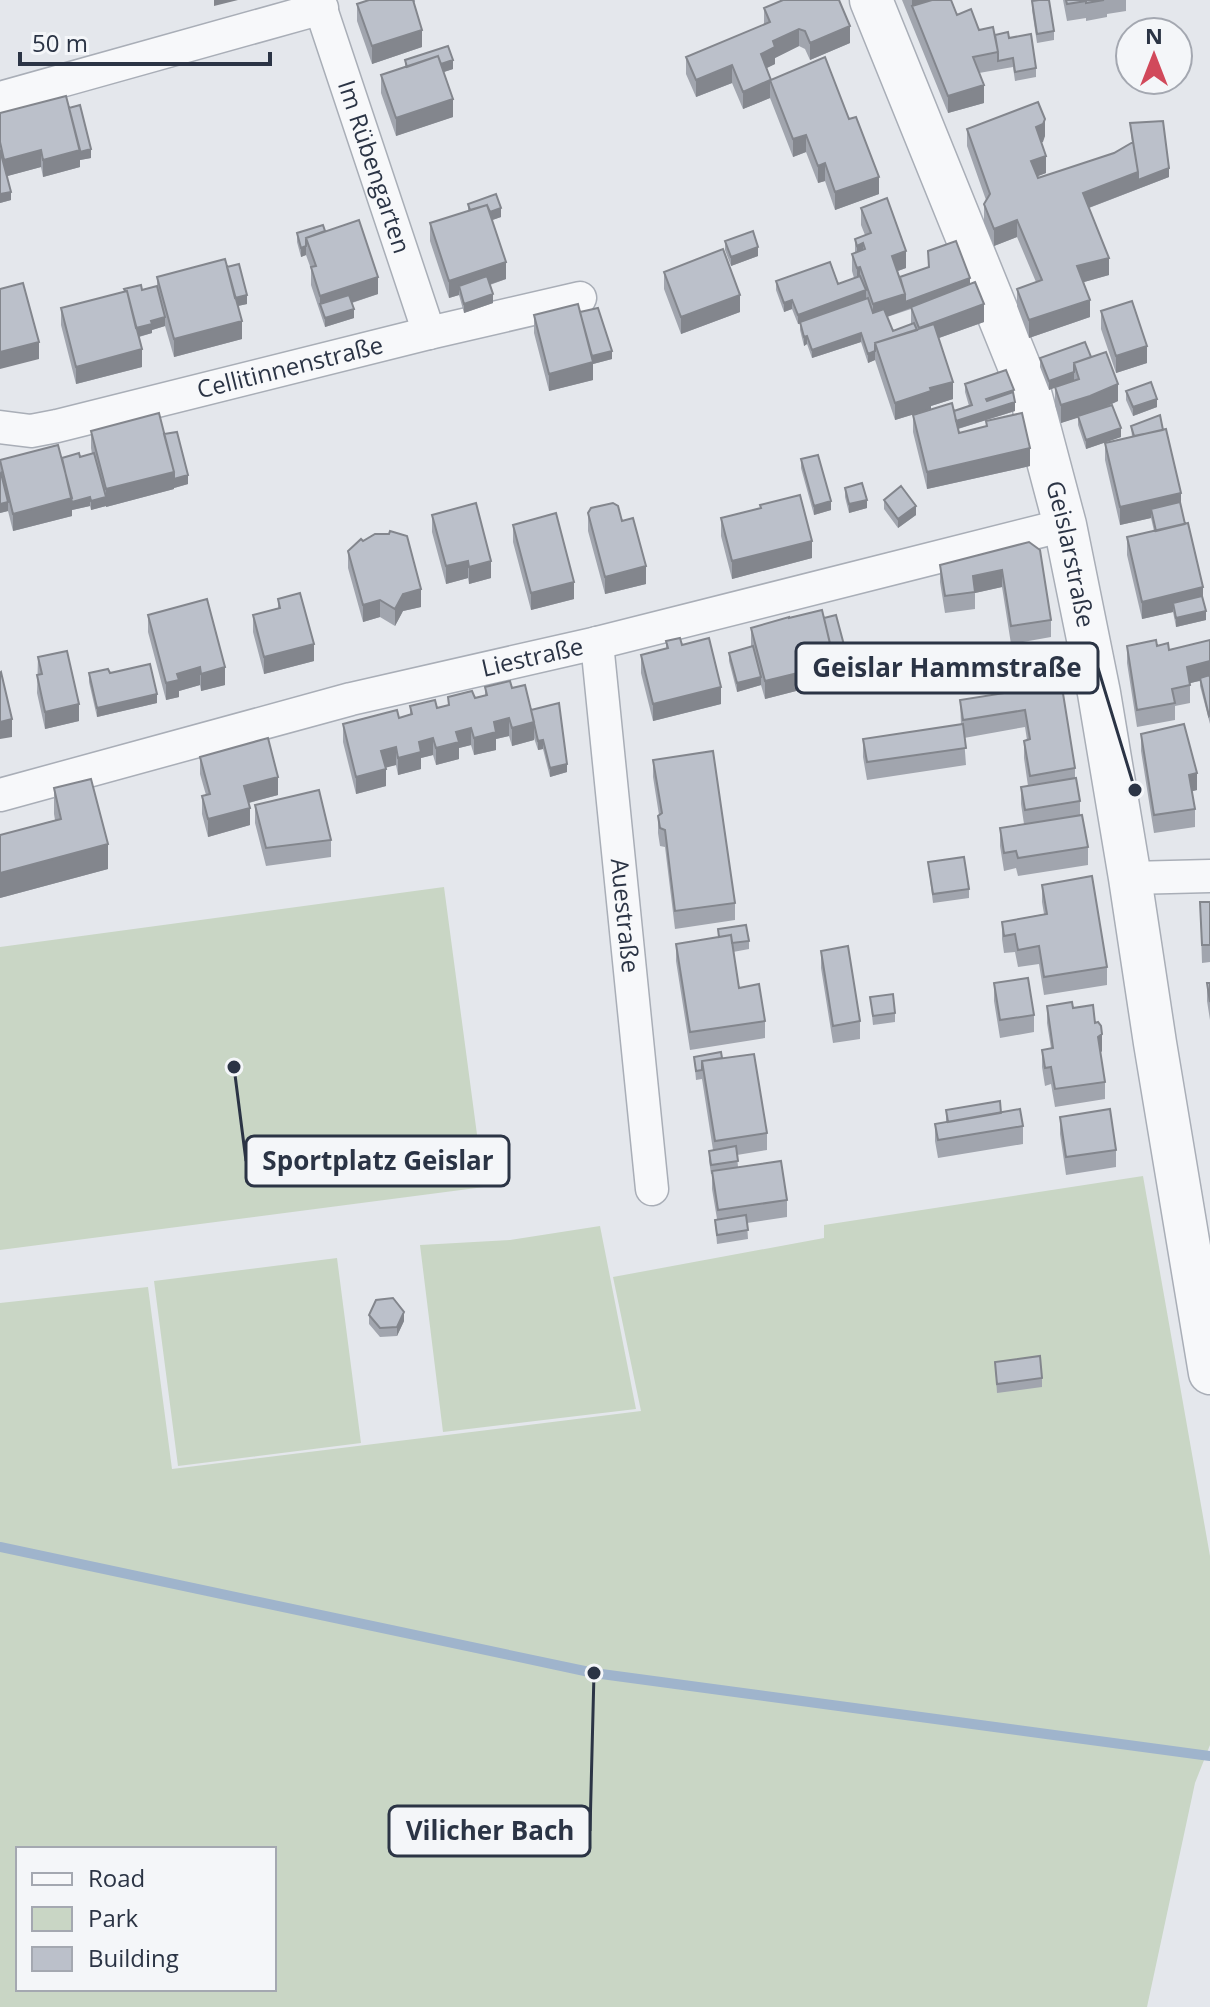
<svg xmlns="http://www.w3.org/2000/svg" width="1210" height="2007" font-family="'Open Sans',sans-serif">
<rect width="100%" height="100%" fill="#e4e7ec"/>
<!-- green -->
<path fill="#c9d6c5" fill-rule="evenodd" d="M444,887l40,300 -484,63v-303z
M1143,1176l67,380v189l-15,38 -48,224h-1147v-704l148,-16 24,182 469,-58 -28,-134 211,-39v-13zM18,1849h256v140h-256z
M600,1226l36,183 -193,23 -23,-187 90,-5z
M337,1258l24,185 -183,23 -24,-185z"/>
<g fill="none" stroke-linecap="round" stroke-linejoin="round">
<!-- stream -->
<path stroke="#9fb4cc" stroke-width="10" d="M0,1547l594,126 616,83"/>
<defs>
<g id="minor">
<path id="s1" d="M318,0l111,333"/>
<path d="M0,98l322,-90"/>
<path id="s2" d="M0,427l31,4 26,-5 372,-93 151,-35"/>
<path id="s3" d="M597,643l55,546"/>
<path id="s4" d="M0,795l351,-96 246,-56 468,-118"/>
<path d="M1130,878l80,-2"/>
</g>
<g id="tertiary">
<path id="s5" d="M871,0l159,393 35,132 34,168 31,185 25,165 55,330"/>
</g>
</defs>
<!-- minor casing -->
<use href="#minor" stroke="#a9aeb7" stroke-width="35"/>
<!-- tertiary casing -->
<use href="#tertiary" stroke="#a9aeb7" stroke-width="45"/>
<!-- minor -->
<use href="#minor" stroke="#f7f8fa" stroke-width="32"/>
<!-- tertiary -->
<use href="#tertiary" stroke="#f7f8fa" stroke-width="42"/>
</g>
<!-- wall -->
<path fill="#a1a5ae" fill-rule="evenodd" d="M415,0v2l-2,1 9,44 -50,17 -15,-43v-17z
M902,0h49l6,15 22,15 16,5 14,3 27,30v9l-21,4 -2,-14 -34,6 5,30 -36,10z
M1063,0h63v11l-19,3v3l-21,4v-3l-19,3z
M1032,1l22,30v9l-17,3 -5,-33z
M764,8l86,35 -40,17 -5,-11 -6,-3 -24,12v6l-9,4 5,12 108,114 -44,16 -10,-29 -7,2 -12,-31 -13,5 -23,-59 -27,11 -11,-26 -36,14 -10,-23v-17l78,-32z
M405,60l48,9 -9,3 9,45 -57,19 -15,-43v-18l24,-7z
M69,108l22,50 -11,2v7l-37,10 -2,-10 -34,9 4,24 -11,3v-90z
M1130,123l39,54 -80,31 20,67 -25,7 6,35 -61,21 -12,-32v-17l19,-7 -19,-45 -23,9 -10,-24v-18l2,-4 -19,-54v-17l78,7 -4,6 5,31 -9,3 1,2 76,-25 18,-10z
M468,204l33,13 -9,3 14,59 -16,6 3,18 -29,10 -5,-18 -10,3 -19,-57v-18l38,-12z
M861,208l45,60 -8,3 2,6 70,7 14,38 -45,16 14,61 -22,7v3l-36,11 -20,-60 -7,3 -7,-21 -49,16 -5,-14 -3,2 -4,-16v-6h-2l-6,-15 -8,3 -8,-22v-9l62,3 16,-6 -2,-7v-17l3,-1v-14l10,-4 -4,-10zM911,309v15l-18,7 -6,-14z
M325,231l53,63 -26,9 2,15 -29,9 -14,-42v-16l-5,-14 -5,2 -4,-15v-9z
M725,241l33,15 -27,10 -6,-16z
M227,267l20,37 -9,2 4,33 -68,18 -9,-31 -13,4v3l-13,4 3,30 -66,17 -15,-59v-17l96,-22v-9z
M664,272l76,40 -59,22 -17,-45z
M1101,311l46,52 -31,10 -15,-44z
M580,312l32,47 -19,5v16l-44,11 -15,-58v-18z
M1091,357l27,44 -15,7 18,29 -35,12 -8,-24v-8l-17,6 -6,-18v-18l-6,3 -9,-23v-9z
M965,384l49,10 1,17 -57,18 1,4 27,-7v-5l44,45 -103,23 -14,-57v-17l41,-4 15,-5 -4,-14z
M1126,391l31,16 -24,9 -7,-16z
M1131,426l50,81 22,92 3,21 -30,7 -3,-15 -31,7 -15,-64v-18l27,-6 -3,-13 -31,7 -15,-65v-17l27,-6z
M91,431l73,3 24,50 -14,4v1l-68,18v-1l-15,4 -1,-4 -18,4v6l-59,15 -5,-20 -8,2v-53l80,-3 12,-3 -1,-6z
M801,459l30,51 -17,5 -13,-47z
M845,488l22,20 -18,5 -4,-16z
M884,500l32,15 -18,13 -14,-19z
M760,508l52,50 -80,21 -11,-43v-18z
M588,513l34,8 24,63 -41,10 -17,-63z
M432,515l59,63 -22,6 -1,-6 -22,6 -14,-52z
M513,525l61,74 -43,11 -18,-68z
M1029,542l22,78v17l-40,7 -9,-57 -27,6v16l-30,4 -5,-31v-17z
M348,551l73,56 -18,4 -8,15 -15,-9 -17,5 -15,-54z
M278,599l36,62 -50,13 -11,-42v-17l25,-7z
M148,615l77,70 -24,6 -1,-6 -21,6v6l-13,3 -18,-68z
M789,618h35l20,36 -11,2 2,25 -70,18 -4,-14 -24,7 -8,-31v-8l22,-6v-19z
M1210,640v84l-10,-38v-5l-10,2v20l-15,3v14l-38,7 -10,-64v-17h30l12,4z
M666,641l16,4 39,59 -68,17 -12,-48v-18l25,-6z
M1016,656l59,112v10l5,23v14l8,32v18l-70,11 -2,-8 -12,3 -4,-25v-18l24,-4 -3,-20v-17l7,-1 -4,-28v-17l3,-1 -2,-13 -61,11 2,27 -99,15 -4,-23v-18l98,-14 -1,-25 49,-8v-13l8,-1z
M38,657l41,64 -34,8 -8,-36z
M89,673l68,30 -60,14 -8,-35z
M485,687l27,1 19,22 36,62 -17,5 -7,-28 -5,1 -4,-12v2l-22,6 -3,-10 -13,3v11l-22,5 -3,-10 -12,3v11l-23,6 -3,-10 -12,3v11l-23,6 -2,-10 -10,2v19l-30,8 -13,-52v-18l56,-6 11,-3v-9l27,2 11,-3v-8l27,1 10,-3z
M1141,734l56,56 -5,1 3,18v18l-41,6 -13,-82z
M200,757l78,38 -29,8 1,22 -42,12 -6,-23v-18l4,-1 -6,-21z
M653,760l82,143v17l-60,9 -10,-82 -5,-1 -2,-13v-17l1,-1 -6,-38z
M54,788l54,81 -108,29v-63l55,-15 -1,-6z
M255,805l76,35v17l-65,9 -11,-43z
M928,862l41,27v9l-36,5z
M1042,885l65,82v18l-63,10 -5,-31 -21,3 -3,-15 -11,1 -2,-14v-17l42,-8 -2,-12z
M1200,902h10v60l-8,1z
M718,929l31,12v8l-16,3 6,36 26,33v17l-75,12 -14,-89v-17l42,-7z
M821,951l39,70v18l-27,4 -12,-75z
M994,983l40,32v17l-34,6 -6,-37z
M1207,983h3v37l-3,-19z
M870,997l25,16v9l-22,3z
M1047,1006l26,2 22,15 7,28 -2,2 5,29v17l-50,8 -4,-23 -6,2 -3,-19v-17l9,-2 -4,-25z
M694,1057l28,1 45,75v17l-30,5 1,12 49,33v17l-40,6 1,16 -31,5 -2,-24 2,-1 -5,-30v-15h-1l-2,-14v-9l4,-1 -11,-71 -6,1z
M946,1110l55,3 22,13v18l-85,14 -3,-17v-17l11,-2z
M1060,1117l56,33v17l-50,8 -6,-41z
M369,1315l35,6 -7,15 -17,1 -11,-13z
M995,1362l47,16v9l-45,6z"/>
<!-- shaded-wall -->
<path fill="#83868d" d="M214,0h24l-24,6z
M912,0h37l-37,6z
M850,26v17l-40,17v-17z
M799,29v17l-24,12v6l-14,7v-17l12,-13z
M422,30v17l-50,17v-18z
M453,60v9l-43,14v-9z
M732,65v18l-36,14v-17z
M770,80v18l-27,11v-17z
M984,85v18l-36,10v-17z
M453,99v18l-57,19v-18z
M1045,119v17l-2,6 -7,3v-18z
M806,135v17l-13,5v-18z
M91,149v9l-11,2v7l-37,10v-17l37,-10z
M41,150v17l-37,10v-17z
M1046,156v17l-15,6v-18z
M825,163v18l-7,2v-17z
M1169,168v9l-86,33v-17l55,-21z
M879,177v17l-44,16v-18z
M11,192v8l-11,3v-9z
M501,208v9l-28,10v-9z
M1017,220v17l-23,9v-17z
M863,243v18l-6,2v-17z
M306,246v9l-5,2v-9z
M758,247v9l-27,10v-9z
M906,251v17l-14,5v-17z
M1109,258v17l-32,9v-18z
M506,262v17l-45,15 -2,-8v9l-10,3v-17z
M860,267v18l-3,1v-18z
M378,277v17l-55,18 -3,-8v-8z
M970,278v8l-97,36v-18l32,-10z
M866,290v9l-68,25v-9z
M493,294v9l-29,10v-9z
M247,295v9l-14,3v-9z
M740,295v17l-59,22v-17z
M792,300v9l-8,3v-9z
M1090,300v17l-61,21v-18z
M984,304v18l-65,23v-17z
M354,309v9l-29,9v-9z
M165,317v9l-13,4v3l-18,5v-9l17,-8z
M242,321v18l-68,18v-18z
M861,333v9l-49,16v-8z
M807,336v8l-3,2v-9z
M39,342v17l-39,10v-17z
M1147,346v17l-31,10v-17z
M142,349v18l-66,17v-17z
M612,351v8l-19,5v16l-44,11v-17l41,-18z
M875,351v9l-7,3v-9z
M1074,372v9l-25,9v-9z
M953,382v17l-22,7v3l-36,11v-17l35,-15z
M1118,384v17l-28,13 -29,9v-18z
M1157,399v8l-24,9v-9z
M1015,402v9l-61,19v-8z
M1121,428v9l-35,12v-9z
M1030,448v18l-103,23v-17z
M174,472l14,3v9l-14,4v1l-68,18v-18z
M1181,493v17l-30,-1v9l-31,7v-18z
M90,497v9l-18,4v6l-59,15v-17l59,-16z
M106,497v9l-15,4v-9z
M867,500v8l-18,5v-9z
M831,501v9l-17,5v-9z
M8,502v9l-8,2v-9z
M916,506v9l-18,13v-9z
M812,541v17l-80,21v-18z
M468,561v17l-22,6v-18z
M491,561v17l-22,6v-17z
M646,566v18l-41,10v-17z
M1002,570v17l-27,6 -2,-17z
M574,582v17l-43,11v-17z
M1203,587v18l-30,-2v9l-31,7v-17z
M421,589v18l-18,4 -8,15v-17l8,-15z
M380,600v17l-17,5v-17z
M1206,611v9l-30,7v-9z
M314,644v17l-50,13v-17z
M844,645v9l-15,3v-8z
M1210,661v17l-23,6v-17z
M835,664v17l-70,18v-18z
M200,667v18l-21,6v6l-13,3v-17l11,-9z
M225,667v18l-24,6v-17z
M761,677v8l-24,7v-9z
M721,687v17l-68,17v-17z
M157,694v9l-60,14v-9z
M79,704v17l-34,8v-17z
M509,718v18l-13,3v11l-22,5v-17l20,-16z
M12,719v18l-12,2v-17z
M534,722v18l-22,6v-18z
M471,728v17l-12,3v11l-23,6v-17l20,-16z
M433,738v17l-12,3v11l-23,6v-17l21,-16z
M543,740v9l-5,1v-9z
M396,747v18l-15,4v-18z
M567,764v8l-17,5v-9z
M386,769v17l-30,8v-17z
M1197,773v17l-8,2v-17z
M278,777v18l-34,9v-18z
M250,808v17l-42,12v-18z
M108,844v25l-108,29v-25z
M1102,1034v17l-4,4v-18z
M404,1312v9l-7,15v-9z"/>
<!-- building -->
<path fill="#bbc0ca" stroke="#83868d" stroke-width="2" d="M369,0h44l9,30 -50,16 -15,-42z
M783,0h56l11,26 -40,17 -5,-12 -6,-2 -26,12 2,6 -14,7 10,26 54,-23 24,62 7,-2 23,60 -44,15 -10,-29 -7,3 -12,-31 -13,4 -23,-59 -27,12 -11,-27 -36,15 -10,-23 84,-35 -6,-14z
M932,0h19l6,15 14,-6 8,21 14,-3 5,25 -25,5 11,28 -36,11 -36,-90z
M1039,0h10l5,31 -17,3 -5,-33z
M1066,0h38l-18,3v-2l-19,3z
M1008,32l1,6 22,-4 5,34 -21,4 -2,-14 -15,3v-9l-3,-17z
M448,46l5,14 -12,4 -3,-8 -31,11 -2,-7z
M438,56l15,43 -57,19 -15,-43z
M66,96l14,54 -37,10 -2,-10 -37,10 -4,-18v-29z
M1038,102l7,17 -2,5 -7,3 10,29 -15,5 7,17 76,-25 19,-11 5,30 -55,21 26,65 -32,8 13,34 -61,20 -12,-31 25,-9 -25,-60 -23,9 -10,-25 6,-10 -23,-65z
M80,105l11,44 -11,3 -11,-44z
M1163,121l6,47 -31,12v-8l-8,-49z
M0,150l11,42 -11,2z
M496,194l5,14 -11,4 -3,-7 -17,5 -2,-6z
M887,198l19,53 -14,5 13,38 -32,10 -13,-37 -3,1 -5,-14 13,-5 -2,-6 -6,3 -2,-7 16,-6 -10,-25z
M487,205l19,57 -57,19 -19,-58z
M359,220l19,57 -58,19 -9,-29 5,-1 -10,-28z
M323,225l2,6 -19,7v8l-5,2 -4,-15z
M753,231l5,16 -27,10 -6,-16z
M956,241l14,37 -65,24v-8l-5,-17 29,-10 -1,-16z
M723,249l17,46 -59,22 -17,-45z
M225,259l17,62 -68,18 -17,-62z
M830,262l8,22 22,-8 6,14 -68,25 -6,-15 -8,3 -8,-22z
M239,264l8,31 -12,3 -8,-31z
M487,276l6,18 -29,10 -5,-18z
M975,282l9,22 -65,24 -8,-21z
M23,283l16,59 -39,10v-63z
M141,285l1,5 15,-4 8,31 -14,4 1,3 -16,4 -9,-37h-2l-1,-2z
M127,291l15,58 -66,18 -15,-59z
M349,295l5,14 -29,9 -5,-14z
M868,298l5,15 11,-4 9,22 21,-8 3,7 -42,13v8l-7,3 -7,-21 -49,17 -5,-14 -3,1 -4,-15z
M1132,301l15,45 -31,10 -15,-45z
M578,304l15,58 -44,12 -15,-59z
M598,308l14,43 -20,5 -12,-44z
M934,324l19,58 -23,6 1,3 -36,12 -20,-60z
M1085,342l6,15 -17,6v9l-25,9 -9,-23z
M1106,352l12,32 -28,12 -29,9 -6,-18 24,-8 -5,-16z
M1006,370l8,20 -28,9 1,2 26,-9 2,10 -59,19 -2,-10 18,-6 -7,-21z
M1151,382l6,17 -24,8 -7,-16z
M952,403l7,30 28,-7 -1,-5 36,-8 8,35 -103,24 -14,-57z
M1112,405l9,23 -35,12 -8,-24z
M159,413l15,59 -68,17 -15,-58z
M1160,415l3,15 -29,6 -3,-10z
M1166,429l15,64 -61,14 -15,-64z
M177,432l11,43 -14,4v-7l-10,-38z
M58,445l14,53 -59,16 -13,-54z
M79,453l1,4 14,-4 12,44 -15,4 -1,-4 -18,5 -10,-44z
M818,455l13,46 -17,5 -13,-47z
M1,473l7,29 -8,2v-30z
M862,483l5,17 -18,4 -4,-16z
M901,486l15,20 -18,13 -14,-19z
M800,495l12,46 -80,20 -11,-43 40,-10 -1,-3z
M1180,502l5,22 -29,7 -5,-22z
M476,503l15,58 -22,6 -1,-6 -22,5 -14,-51z
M613,503l5,3 4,15 11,-3 13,48 -41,11 -17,-64 3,-5z
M556,513l18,69 -43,11 -18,-68z
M1188,523l15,64 -61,15 -15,-65z
M390,531l17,5 14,53 -18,5 -8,15 -15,-9 -17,5 -15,-54 13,-12 2,2 12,-7h14z
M1029,542l11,8 11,70 -40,6 -9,-56 -29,6 2,16 -30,4 -5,-31z
M300,593l14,51 -50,13 -11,-42 27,-7 -2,-9z
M1202,596l4,15 -30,7 -3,-15z
M207,599l18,68 -24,7 -1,-7 -23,7 2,6 -13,3 -18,-68z
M822,610l13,54 -70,17 -14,-53 38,-11v1z
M836,615l8,30 -13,3 -7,-30z
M680,638l2,7 27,-7 12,49 -68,17 -12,-49 27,-7 -2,-7z
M1156,640l1,6 11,-3 1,7 41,-10v21l-23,6 3,18 -18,4 3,14 -38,7 -10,-64z
M753,646l8,31 -24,6 -8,-30z
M1056,650l19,118 -45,8 -6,-35 6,-2 -5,-29 -62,10 -3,-20 51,-8 -2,-13 11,-2 -4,-21z
M67,651l12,53 -34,8 -8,-37 5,-1 -4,-17z
M150,664l7,30 -60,14 -8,-35 19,-4 2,4z
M1,672l11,47 -12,3v-49z
M1210,675v40l-1,1 -9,-38z
M510,681l2,7 13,-3 9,37 -22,6 -3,-10 -15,4 2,10 -22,6 -3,-10 -15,4 3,10 -23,6 -3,-10 -14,4 2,10 -23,6 -2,-11 -15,4 5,18 -30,8 -13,-53 54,-14 2,8 13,-4 -2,-8 25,-6 2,8 12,-3 -1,-8 24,-6 3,7 12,-3 -2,-8z
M559,703l8,61 -17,4 -7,-28 -5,1 -7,-31z
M963,724l3,24 -99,14 -4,-23z
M1184,724l13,49 -8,2 6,34 -41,6 -13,-81z
M268,738l10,39 -34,9 6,22 -42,11 -6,-23 8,-2 -10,-37z
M713,751l22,152 -60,8 -10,-81 -5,-2 -2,-12 4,-3 -9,-53z
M1076,778l4,23 -55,9 -4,-23z
M91,779l17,65 -108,29v-38l61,-16 -7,-31z
M319,790l12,50 -65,8 -11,-43z
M1082,815l6,32 -70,11 -2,-7 -12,2 -4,-25z
M964,857l5,32 -36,5 -5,-32z
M1092,876l15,91 -63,10 -5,-31 -21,4 -3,-16 -11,2 -2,-14 45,-8 -5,-29z
M1200,902h10v43h-8z
M746,925l3,16 -17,2 -1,-8 -12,2 -1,-8z
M731,935l8,53 20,-4 6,37 -75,11 -14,-88z
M848,946l12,75 -27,5 -12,-75z
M1028,978l6,37 -34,5 -6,-37z
M1207,983h3v19z
M893,994l2,19 -22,3 -3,-19z
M1072,1002l1,6 20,-3 2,18 3,-1 3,4 1,8 -4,3 7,45 -50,7 -4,-22 -6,1 -3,-18 11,-2 -6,-42z
M721,1052l1,6 -20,3v9l-6,1 -2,-14z
M754,1054l13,79 -52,8 -13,-80z
M1000,1101l1,12 -53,9 -2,-12z
M1020,1109l3,17 -85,14 -3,-16z
M1110,1109l6,41 -50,7 -6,-40z
M736,1146l2,15 -27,4 -2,-14z
M781,1161l6,39 -69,10 -6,-39z
M746,1215l2,15 -31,5 -2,-15z
M393,1298l11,14 -7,15 -17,1 -11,-13 7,-15z
M1040,1356l2,22 -45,6 -2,-22z"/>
<g text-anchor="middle" stroke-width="6" stroke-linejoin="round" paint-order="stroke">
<!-- street labels -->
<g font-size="24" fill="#2b3445" stroke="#f4f6f9">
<text dy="8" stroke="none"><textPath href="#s1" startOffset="176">Im Rübengarten</textPath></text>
<text dy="8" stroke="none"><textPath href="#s2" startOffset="298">Cellitinnenstraße</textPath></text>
<text dy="8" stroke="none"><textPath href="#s5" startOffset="590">Geislarstraße</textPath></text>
<text dy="8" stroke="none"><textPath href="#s4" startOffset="550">Liestraße</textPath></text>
<text dy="8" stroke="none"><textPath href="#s3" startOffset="274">Auestraße</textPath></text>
</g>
</g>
<!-- callouts -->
<path fill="none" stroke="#2b3445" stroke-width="3" d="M1135 790L1098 668M234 1067L246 1161M594 1673L590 1831"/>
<g fill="#2b3445" stroke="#f4f6f9" stroke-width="3">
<circle cx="1135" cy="790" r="8"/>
<circle cx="234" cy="1067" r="8"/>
<circle cx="594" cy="1673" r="8"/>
</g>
<g fill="#f4f6f9" stroke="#2b3445" stroke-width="3">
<rect x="796" y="643" width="302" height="50" rx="8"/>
<rect x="246" y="1136" width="263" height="50" rx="8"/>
<rect x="389" y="1806" width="201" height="50" rx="8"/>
</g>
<g font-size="26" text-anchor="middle" font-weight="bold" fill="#2b3445">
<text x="947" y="677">Geislar Hammstraße</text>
<text x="378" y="1170">Sportplatz Geislar</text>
<text x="490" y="1840">Vilicher Bach</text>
</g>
<!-- legend -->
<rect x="16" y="1847" width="260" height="144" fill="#f4f6f9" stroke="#a4a8b1" stroke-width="2"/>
<rect x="32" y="1873" width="40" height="12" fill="#f7f8fa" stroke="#a4a8b1" stroke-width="2"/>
<text x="88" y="1887" font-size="24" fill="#2b3445">Road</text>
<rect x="32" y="1907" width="40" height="24" fill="#c9d6c5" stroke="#a4a8b1" stroke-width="2"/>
<text x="88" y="1927" font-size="24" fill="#2b3445">Park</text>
<rect x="32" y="1947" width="40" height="24" fill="#bbc0ca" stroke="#a4a8b1" stroke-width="2"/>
<text x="88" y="1967" font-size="24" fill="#2b3445">Building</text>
<!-- north arrow -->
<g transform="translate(1154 56)"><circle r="38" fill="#f4f6f9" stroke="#a4a8b1" stroke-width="2"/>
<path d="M0-6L14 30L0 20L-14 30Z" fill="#d1495b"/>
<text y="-12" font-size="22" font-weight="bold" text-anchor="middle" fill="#2b3445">N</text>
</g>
<!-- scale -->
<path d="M20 52v12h250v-12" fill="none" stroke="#2b3445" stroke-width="4"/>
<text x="32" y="52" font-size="24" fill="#2b3445" stroke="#f4f6f9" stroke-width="6" paint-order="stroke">50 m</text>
</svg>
